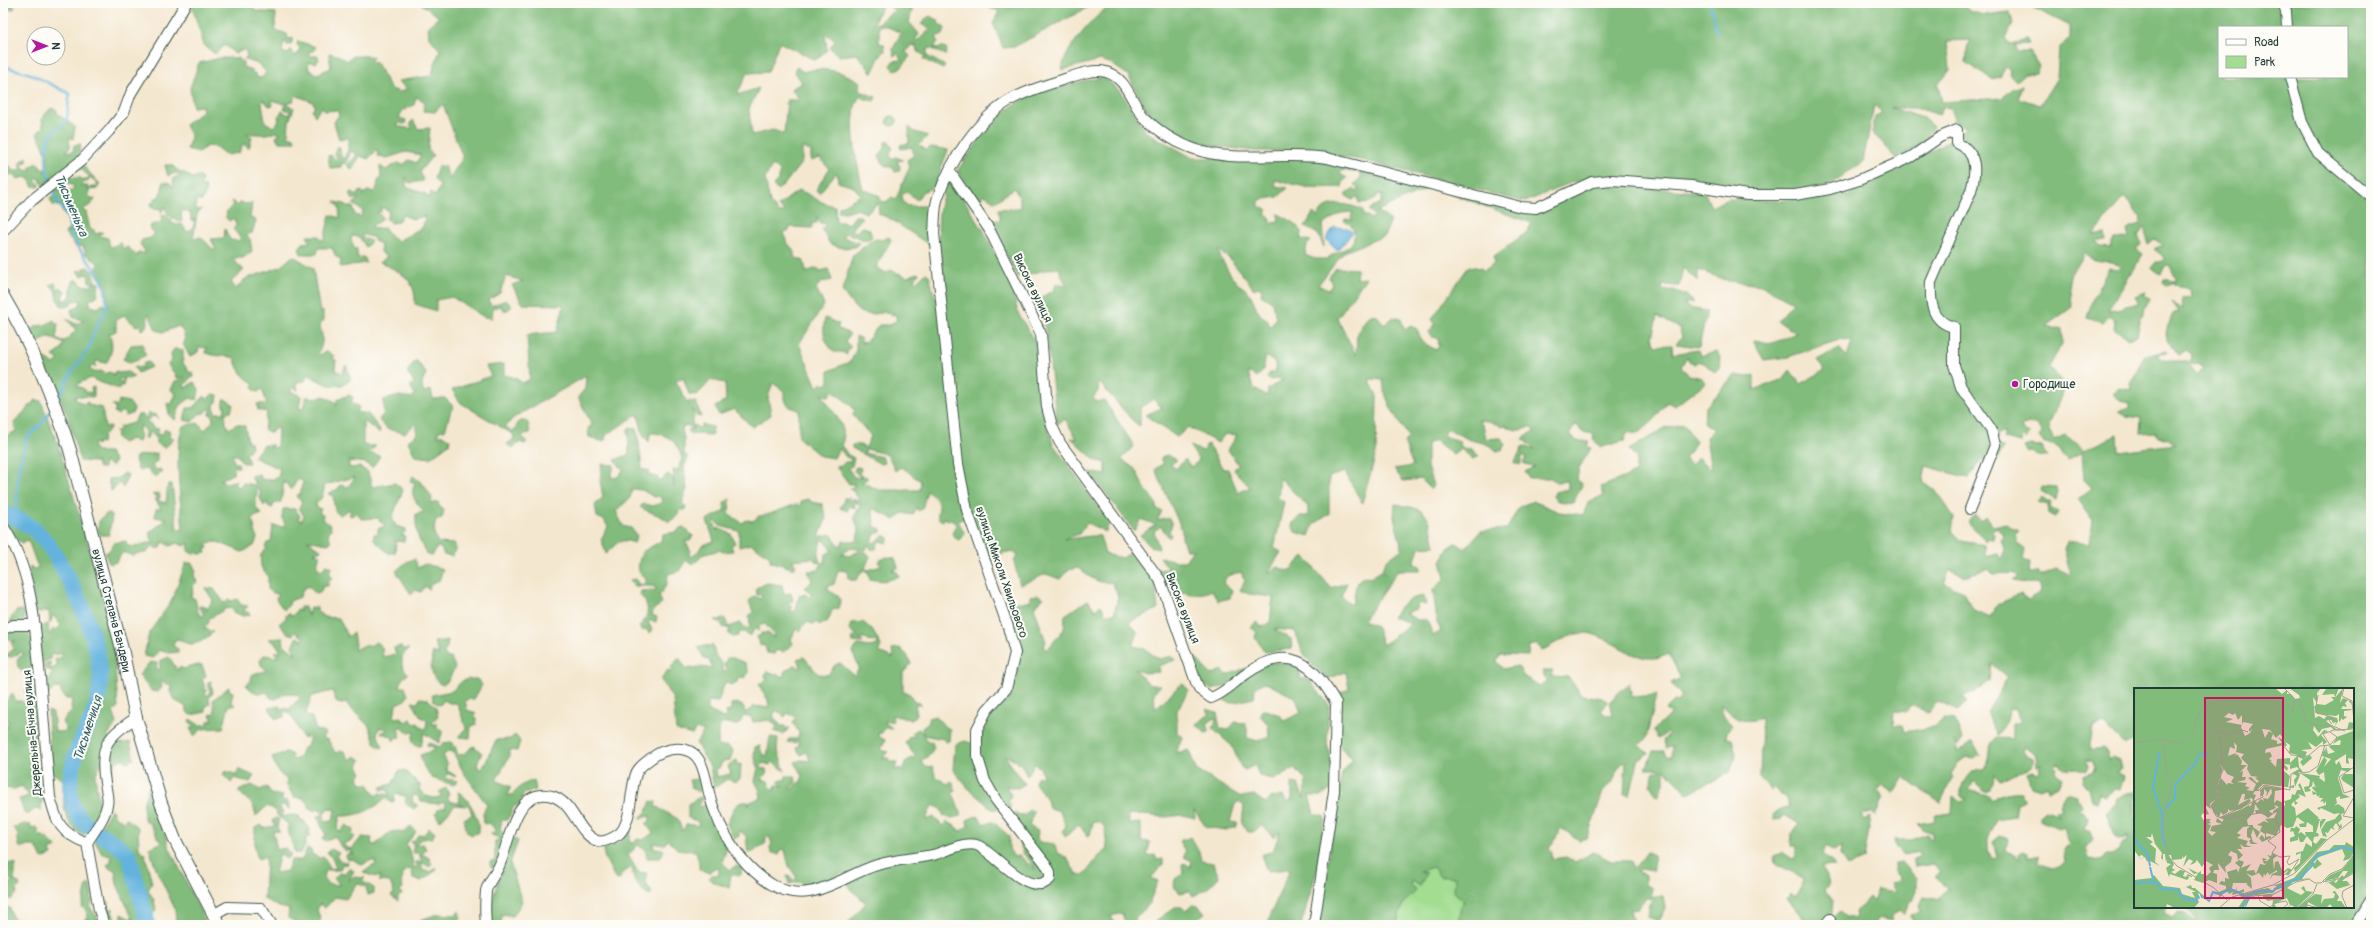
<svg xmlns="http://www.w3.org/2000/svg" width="2374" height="928" font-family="Pangolin,sans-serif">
<rect width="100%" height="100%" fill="#fdfcf7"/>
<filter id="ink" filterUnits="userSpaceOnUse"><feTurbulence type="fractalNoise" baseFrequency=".025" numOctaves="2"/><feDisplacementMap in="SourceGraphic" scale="8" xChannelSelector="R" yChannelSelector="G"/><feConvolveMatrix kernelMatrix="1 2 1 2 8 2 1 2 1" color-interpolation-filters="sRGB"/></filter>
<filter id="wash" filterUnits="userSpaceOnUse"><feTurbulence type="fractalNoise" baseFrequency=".012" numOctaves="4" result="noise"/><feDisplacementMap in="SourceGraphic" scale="16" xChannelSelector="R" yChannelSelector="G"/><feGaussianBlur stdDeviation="0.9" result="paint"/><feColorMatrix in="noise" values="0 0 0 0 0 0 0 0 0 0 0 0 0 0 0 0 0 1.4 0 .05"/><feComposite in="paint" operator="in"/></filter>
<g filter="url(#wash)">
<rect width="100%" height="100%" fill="#f4e7cf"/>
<!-- green -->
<path fill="#a2dd91" stroke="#608d62" d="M1433,867l22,10 -1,15 10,8 -3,5 -3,20h-15l-1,-6 -14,3 -3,3h-29l7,-21 13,-13 -5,-6 1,-5 9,6 -2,-15z"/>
<!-- forest -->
<path fill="#81bc7b" stroke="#507c58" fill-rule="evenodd" d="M3,3h11l-2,1 2,2v3l-7,1 -4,7z
M191,3h57l8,8 20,2 -1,17 12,4 1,5 5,-1 -2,7h-4l-3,-4 -2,11 6,2 3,-5 3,6h4l2,-7 -3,-3 1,-4 18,6 -3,4h-3l-2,5h10l1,4 -3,3 -8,-1 1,8 8,4 14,-6 -2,-15 11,3 7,5 5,-5c8,1 13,-2 21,1l-3,5 6,1 15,26 9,3 7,-3 -9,-8 33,-5 9,-26 -11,-13 -1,-11 11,-9 -19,-14h463l-10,22 5,-2 17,-13 -5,-3 4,-4 8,6 12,-6 -5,19 10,12 -4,6 2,1 14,-12 -10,-5 8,-8 9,4 1,5 6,3 -2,7 -7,1 2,5 -4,7 10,-1 3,3 -1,5 -16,-7 -3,2v6l18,10 -2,3 -20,-10 2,-3 -8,-5 -1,-5 -5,-1 -5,7 4,4 -9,12 -7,2 -4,-4 3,-5 8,-1 -3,-7 -4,3 -1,-7 8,-16 -15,-7 -7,-1v18l5,1 1,7 -5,5 -8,17 -15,-19 -18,2 -9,-8 5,-7 -10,-8 2,17 -12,10 -36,-18 -11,30 -21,1 -10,22 22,-7 -10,21 3,26 21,-5 11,4 3,-34h13l-9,-11 11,-6 -8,-13 3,-3 6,5c18,-6 40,-1 57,10v9l16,6 -2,4 -15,-4c-12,19 -2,70 4,92l17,7v5l6,1 6,-5 4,2 13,-31 -2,-8 7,-5 -2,-8 -11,2 -1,-4 9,-2v-16l6,5 13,4 -9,9 7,5 5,-3 17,3 -14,37 -12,5 -5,8 -10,-8 -5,2 1,8 5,4h22l1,40 -42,-28 -10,-4 -1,-11 -12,10 -9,-4 -18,4v-6l22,-12 -7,-8 -16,-5 -1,-10 -18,21 -3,-3 13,-21 -9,-11 -9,3v-10l-9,-3v14l-19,24 -6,4 -4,-5 5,-5 2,-9 -8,-6 -7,14 5,24 9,10 6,-1 -7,-6 21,-16c13,5 21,14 36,16l1,16h8l5,2 6,-8h5l2,2 -11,12 5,2 7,-5 6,2 3,8 -6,4 -19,-8 -4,4 16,6 -4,4 -13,1 -12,-4 -8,-14 4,-6 -6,-1 -3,-7v7h-5v5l-22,-1 -1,4h-5l2,10 8,10v6l10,4 2,11 11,-4 4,3 7,-2 4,11 -10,2 -6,6 8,17 -25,39 18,43 5,-4 5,2 2,-4v-10l22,-10 5,-11v-14l5,2v5l5,-1 13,-17h10l8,-5 -2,-6 -4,1 -4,-3c-30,5 -27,2 -45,-21l11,-36 21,-16 8,1 7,-3 2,3 -15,27 10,6 5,-3 16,7 11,-4 1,2 -5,5 2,2 9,-9 4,2 6,23 12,-4c-6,-38 -16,-74 0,-109l7,-1 31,49 26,52 7,28 18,31 5,63 12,37 56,78 -3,10 -19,-9 -8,11 -15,5c13,0 24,-4 36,-3l5,18 18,4 9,-7 14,20 23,-2 -9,-12 16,4h9l8,-11h-7l-4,-12v-8l-27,-61 9,-6 -4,-4 7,-4 10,5 -6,4 5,5 9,-10 6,8 8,-6 -9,-15 13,5 5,-7 15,25h5l10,24 12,-6 -16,-17 4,-6 -10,-14 9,-15 -12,-1 -7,9 -30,-16 -11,10 -32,-22 17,-7 -9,-9 -13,9v18l-7,-5 -34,-39 -1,9 -5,7 3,4 8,-2 30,46 -13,13 14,10 9,18 13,18 -1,4 6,2 -5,10 12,-3 3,7 -3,6 2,5 -2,2 -8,-12 -7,5 5,18 -8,-2 -11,-12 16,-10 -15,-6 -7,12 -44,-59 16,3v-12l-11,-3 -24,-22 6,1 -12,-20 -8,5 -11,-94 -12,-29 19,-10 4,-8 10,4 -9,-20 -41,10 -26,-56 10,-1 -3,-11 22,-1v-9l-6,-11 -19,14 -10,-7 -9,6 -18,-31c16,-23 33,-49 56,-65 22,-16 63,-22 89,-28l17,14 26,41 47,26h115l119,31 -50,22 14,10 -7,15 -40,16 -26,33 10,5 4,-5 -3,-8 7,-9 21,1 -1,10 10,-1 -29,40 19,37 1,-22 11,-17 8,-2 8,11 10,-8 7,2 3,10 8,-3 5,3 5,13 14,8 3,-4 -1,-8 -6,-1 -3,-5 6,-8 -3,-5 37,-53 12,2 3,3 10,-8 -1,-6 34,-25 5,-9 -84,-30 94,19 50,-30 113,11 6,14 18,-8 51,2 60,-10 9,6 8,-11 32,-16 6,2 10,-6 -3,-2 39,-18 25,-18 -10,-5 -6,-15 -6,-1 -5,8 -21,-7h-27l32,10 10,9 -8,16 -29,16 -14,-17 -10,-9 3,-16 7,-5 -8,-7 -11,57 -37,25 -32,7 -193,-18 -31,7 -45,19 -163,-42 -59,-9h-49l-63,-8 -40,-26 -23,-42 -18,-12 -10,-3 -38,10c2,-22 33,-53 50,-67h853l4,8 15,4 26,-3 3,12 -7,14 4,6 17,-4 2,4 -15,1 3,6h12l10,15 -3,7 -11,1 -9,7 -7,-7 1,-4 -5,-3 -5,10 -8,2 -26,-16 1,-14 4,-9 -24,1 3,29 -12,15 4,17 60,-4 12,-10 8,-2 -4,12 22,7 17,-27 2,-30 11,-9v-13l-46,-23h347v922h-460l2,-2 -2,-9 11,-2 -2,-7 4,-8 16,3 -1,-2 9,-10 -13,-11 5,-5 -6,-8 -19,3 -2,-8 6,-2v-5l-16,3 -7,-7 -2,-8h17l16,-6 5,7v-8l-8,-3 -6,-6 16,-3 1,-6 17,-2 1,-17 6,5 7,-2 -7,-4c6,-12 10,-28 26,-26l4,-9 2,-16 5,-6 16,1v-15l9,-2 -4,-12 -7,-1 -4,14 -8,13 -11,-24 21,-35 -16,-13 -2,17 -15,11 -12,4 4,5 -9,10 -20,-9 -10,10 -18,-7 -3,7 -13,-1 -1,14h10l2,7 28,-5 10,-8 11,1 9,19 -5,7 -4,-5 4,11 15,-11 7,14 -6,4 -8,-2 -8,6 -7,11 2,4 -13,25 -36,-26 -10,16 -13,-8 -4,6 7,6 -9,19 -3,-3 -11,2 4,5 6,-3 -7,42 -17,7 -7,-11 1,-9 -7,5 -9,-5 -3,8 14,12 -15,1 6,9 2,9 -4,5 8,11 -2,19 10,-8 5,5 9,2 1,-7 13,-15 4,5 5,-13 17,3 -5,-9 6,-1 3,-4 -4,-3v-12l7,-1 14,16v13l-4,10 -3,1 -1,5 -5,7 -4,-4 -7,6v5l-14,-3 -5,7h-64l-22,-26 4,-6 4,4 10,-18 -30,-16 -1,-7 7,-3 9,6 5,-1 2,-12h-6l1,-13 7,-9 -14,-9 -4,4 -7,1 -1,-6 16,-8 -3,-7 -12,-13 -3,4 -11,-12 2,-60c-24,7 -25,-1 -42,-14l4,13 9,8 -6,7 -1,6 6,1 4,15 -6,18 -42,22 -23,-25v11l-7,17 -8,-12 4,-13 7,-1 -1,-2h-14l7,-18h12l2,5h5v-9l-6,1 -3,-9 7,-5 -2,-2 -10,7 -5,-8 19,-18 -7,-3 9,-9 4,1 3,-7 -10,-12 10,-5 -12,-24c-30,14 -50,-12 -77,-20 -17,-5 -37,10 -51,17l-4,-7 -8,2 -1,10 -27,-1 -5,6 7,8 15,-3 5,10 17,10 7,-3 -5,-12h11l-3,5 18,1 14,18 20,3 6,4 -7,9 5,4h7l-3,-14 19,-18 3,14 25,-2 -11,43 -6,7 8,8 -10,8 -8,34 -6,-1 2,-32 -5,2 -9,19 -8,6 -17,49 -8,2 -18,-12 -12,21 3,3v7l14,-2 9,5 19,-10 17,9h20l2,9 14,-18 6,3 1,16 -13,-2 -4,2 8,4v10l7,3 -1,8h12l2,13 -7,12 -10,-4 2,-13 4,-3 -7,-4 -9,12 -8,1 4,15h-176l3,-20 3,-5 -10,-8 1,-15h-15l-7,-10 -13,4 6,2 -6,13 -8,-5 -1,4 5,6 -13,13 -7,21h-78l24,-152 11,-14 -15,-14 -2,-51 13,-5 -3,-17 -19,7 -23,-23 -9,-25 -21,-2 17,10 1,10 -27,3 -10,-15 2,-5 -6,-5 5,-5 6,5 8,-5 3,-25 -24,-3 -9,-4 5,-9 -4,-9 -14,4 -4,7 9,8 -2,7 -12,3 -6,-11c-24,12 -45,-5 -65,-18l8,10 3,27 -29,13 9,11 -5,13 10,2 16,11 14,-3 2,4 -17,6 1,6 -15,1 -10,-4 16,16h11l-7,8 1,16 27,-26 7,7 -12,20v22l5,5 -6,16 13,-3 7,20 45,27 13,-2 12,9 6,-7 11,-1 4,7 5,-4v-16l6,1 6,15 2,-19 -11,-12 -22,12 -14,-5 -4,-10 -10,5 -4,-3 -9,-21 -19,-17 3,-10 -2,-1 -7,6 2,8 -4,1 -9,-9 14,-10 -4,-5 11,3 3,17 9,1 6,-8 10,1 2,6v9l11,3 11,-5 -1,-11 -8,-10 2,-6 18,6 4,6 17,-8 -5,-15 -32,-16 -9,6 -1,10 -24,5 -7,-3 5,-15 -16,5 -11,-8 -7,-26 17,19 11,-5 5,5c25,-9 48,-18 73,-8v12h8l21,26 -2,39 5,17v28l-11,7h-12l5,18 11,3 -8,53 -16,55h-35l24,-56 -23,2 -6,-16 12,-4 7,-19 -7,5 -11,-12 -7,7h-7l-6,-8 2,-18 -5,-4 -4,2 -5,18 8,1 -2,4 -10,3 -20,-3 -12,-17 1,8 -12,-3 -17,2 -37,-3v10l12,-1v18l9,1 -3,14 8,-1 2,5 6,-1v5l-12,14 7,3 -9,22 -19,22h-4l-4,-12 -11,3 4,9h-269l20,-22 -17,-15 -6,-16c-13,7 -30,16 -45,10l-9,2 -2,-8 4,1 1,4 5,-3 -8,-12 -4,-16 -4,-1 -2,6 -8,-3 -1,-5 2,-3 -3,-8 -4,3 1,4 -13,9 -5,1 -2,-17 -7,-6v6l-5,3 -7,-15c5,-11 7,-24 21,-22l1,4 1,-4 11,-4 -1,-7 -5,-10 3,-13 -4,-13 1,-8 5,-1 2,8 5,2 3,-19 8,1 -1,11 8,22 -14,-10 -1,4 -7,-2 -3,5 6,1 1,5 -5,5 6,2 4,9h2l2,-5 7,1 -4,-3v-3h6l1,-4h9l1,7 -6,4 1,2 10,-8 2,-5 -8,-14 6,-2 10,1 -5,-9 -5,3 -5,-7 3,-3 -1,-4 -3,2 -8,-1 2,-3h9l1,-7 -6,-9 3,-6 -9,-4 -2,4 -9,-7 -3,6 8,10h4v4l2,-2h3l-7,6 -10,-3 4,-4 -7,-7 -17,2 -2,-5 -8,-1 -3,7 -3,2c-4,0 -7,-2 -11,-2 -11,1 -8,17 -7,24l8,-1 6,5 -3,9 -7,1 -4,7 -3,1 1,8 14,-3 -3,-8 9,-6 1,5 3,-1 -1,15 -4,3 -9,-3 -13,9 -4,-21 -14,-24 8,-12 -8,-2 -4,6 -16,-5 -3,-31 -12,-19 7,-10 4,1v-5l7,-8 8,11 11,-2 14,1 -3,-8 -5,-2 -6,-11 15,-2 2,10 7,9v9l4,-2 -2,-6 3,-7h6l12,5 4,10 -4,4 -7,1 -1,4 -6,3 -6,-3 -7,20 -10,-1v9l15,8 3,-1v-5l5,-2v-6l6,-1 7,4v4l3,1 6,-6 16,2 -1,-8 -9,-15 9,-7 -3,-1 2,-6 17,6v-5l10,-7 6,3 1,-2 -4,-7 7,-2 14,17 10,1 7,-10 5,-2 15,13 4,-9 -7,-15 6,-7 11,2 9,-2 -3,-4 -8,-1 -1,-2h-6l3,5 -10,-1 -1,-4 6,-2 -9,-6 2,-7 12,-1 9,8 9,15 -2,7 14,6 -1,-9 8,-1 7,7 4,9 -8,9v19l7,2 4,8 6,1 1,2h-6l2,9 -5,6 -20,-5 1,6 -9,1 8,6 -7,-1 -3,6h-4l1,4 6,3 -4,10 7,2 -6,6h6l2,4h7l-2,8 5,-2 3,4c0,-10 4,-13 13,-15l-11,-14 5,-7 5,1 -3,-5 7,-3 4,5 -1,-6 7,-5 -1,-5 8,-2 9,11 5,2 -1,12 -4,1 -1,-3 -21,-4 3,5 6,2 2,6 -6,9 -7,3 3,6 9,1 2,9 12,8 5,-3 4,10 -4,2c5,6 4,13 9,19v4l-10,2 -7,-2 -4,-8 -8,-3 -6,15 8,-3 8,9 5,-4 10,5 3,5 8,-6 -1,-6 10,-4 7,8 9,-2 16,14v13l5,8 6,-1 15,14 -4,-8 -8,-9 -11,-38 3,-3 6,4 5,-1 3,-5 5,1 -5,15 9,5 -1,8 3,3 14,2 3,8 10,6 9,16 7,1c10,-8 12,-19 24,-24l-2,-23 -5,-6h-7l-3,13 -3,1 -8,-12 -14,13 -3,-6 4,-5 -6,-15 -11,-3 -2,-9 -12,-16 2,-6 6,-1 -3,-9 -6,-3 -7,12 -6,-12 -17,-9 21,29 -8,4 -11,-2 5,9 -3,6 3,5 -3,4 -16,-1 -23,-20 -16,-19 2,-25 10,-4 14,5 6,-23 20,-24 9,-17 4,-18 1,-19 -7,-24 1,-19h17v-6l8,-1 6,3 -10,9 12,35 -3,5 4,3 17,-21 1,-14 23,-15 7,10 6,-5 4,9h9l4,-18 -6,-14c-13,3 -24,-6 -34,-14l-10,2 -8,9 -14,-5 -26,11 -6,-23 4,-9 -12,-1 -19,11 -27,-65 4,20 -6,3 6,11 -1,5 -5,3 -6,-6 4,-9 -3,-4 -6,-1 -2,-3 -2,4 -4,-2 -2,-6 2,-3c0,-9 -4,-13 -12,-19l-5,18 -4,2 -1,-4 -4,8 -10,-2 -8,7 -23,-12 3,19 6,2v3l-6,2 -4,8 3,1 10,-8 5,3 -2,5 -7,-2 -3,3 -1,5h-5l-1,-3h-3l-1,4 -15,-2 -10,6 8,2 10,-5 7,1 4,4 -5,12 3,2 13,-4 -3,-5 9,-4 8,1 3,10 -6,2 5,2 2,4c-11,5 -17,6 -29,3l-2,-7 -5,-2 -7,10h-6l-3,-3 2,-3 -2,-3 -9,-1 -4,14 -6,2v4l10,6 2,4 -1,8 -7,2 -4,11 -8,4 -4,-3 -3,2 -7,-2 -6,9 -4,-2 -5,10 2,5 -10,8 -7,-2 -2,4 -7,-1 -2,-7 -5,-1 -3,-9h4v-3h7l6,5 -1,-5 -10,-11v3h-4v5l-5,-1 -3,6h-4l-2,-3h-6l-1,4 -5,1 -5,-3 2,-5 -7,-2 -2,-4 -6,-3 10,-1 4,8 10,-4 9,6 2,-3 -1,-10 4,-4 -4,-11 5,-5 7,3 1,-4h-5l-1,-7 11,-5 15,2 2,9 7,-1 2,8 -6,2 5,4 -1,5 5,-1 3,-15 6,-2 6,4 1,-5 -7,-5 7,-7 -4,-10 11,-1 2,-7h3l1,-8 7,-5 -7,-9 -4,-2 -3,17 2,7 -4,-1 -3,-4 -21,2 4,5 -2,4 -24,-8v-5l-19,-12 -12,3v-16l-19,-5 -4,-5 -2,1 3,9 1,-3 13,6 4,9 -4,2 2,6 -11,1 -2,-2 -19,5 -2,4 -6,5 -7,-4 -7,11 -11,3 -1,9 -6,11h-2l3,10 -8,5 -2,6 5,2 -1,5 -5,-2 -3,2 4,8 -3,3 -3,-4 -4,2 -3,-4c10,-10 12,-21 1,-32l1,-4 12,-1 1,2 2,-4 -4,-2h-18l-4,-6 6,-1 2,5 4,1 5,-5c-12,-8 -9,-15 -5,-28l19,-11 2,-7 14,-2 3,-4 4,-1 9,9 -3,5h-5l6,10 -2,3 1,3c5,-1 10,-7 11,-11l13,-5 -7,-21 18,-9 -1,-8 6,-4 -1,15 13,9 5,-3 6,1 6,-5c8,0 28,-9 38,-12l2,2 4,-6 6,-1 2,3 11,2 4,15 -7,18 12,-3 9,13 3,-6h16l-2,-3 2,-7 -5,-14 7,-12 -7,-3 1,6 -5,-2 -3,5 -7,-3 4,-6v-4h6l-4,1 1,2 6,-2 5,2 1,-2 -9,-11h3l1,-4h-5l-11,-15 -3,-2 2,-2 3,2 5,-5h5l1,-3 -5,-2 -7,-9 -5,10 -14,-2 -21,-18v-28l-9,-3 -6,-7v-9l-11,-8 -5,14 3,18 -19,12 -18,-18 -15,6 -4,-8 11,-7 -1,-17 -14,-3 -14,15 -8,-1 -6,-17 -7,4 13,25v-5l7,1 5,15 -4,-1 -6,-7 3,7 -2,8 7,4 3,-3 11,2 -1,8 -22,-1 -2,-4 6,-2 -9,-3 -3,4 2,10v14l4,5 -4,9 3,22 -5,14 4,4 -2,4 -2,-3 -5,8 -8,6c-9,-8 -19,-9 -29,-15l3,-3 11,2 8,-4 -2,-6 -6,1 -12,-7 -10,-1 -2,9 -14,13 7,15 8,2 6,8 -3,7c-14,-6 -18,1 -28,11l-5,-15 7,-12 -4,-7 -7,-3 -2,-12 8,-8 -3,-17 2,-16 12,1 -3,13 7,-1 5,-7 -8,-10 14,-6 -1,-25 7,-2 3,8 4,34 7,2 -1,4 9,2 3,4 8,-7 6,5 -1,7h2l-2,-16h5l4,-12c-5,-16 -14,-25 -32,-25l-1,9 -6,-7 -5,-21 -32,21 -1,5 -4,1 -12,-4 -1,-9 4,-3 -14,-28 7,-8 1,-13 -73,42 -8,9 8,5 6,-10 4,-2 5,3 2,10 -5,1 -3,3 5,5 -3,2 -4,-2 -8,6 -5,-4 6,-4 1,-5 -53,-32 -9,-13 39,-14 -5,-10 18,-2v11l9,2 10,6 7,-4 -3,-44 30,-3 7,-27 -41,-1 -11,-19 11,-4 -17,-5 -6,17 -11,7 2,6 15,-6 6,6 -4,4h-5l-2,-4 -8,2 -1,10 -8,-1 -32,-20 -16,3v11l-21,-7c1,-26 -14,-31 -35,-42l7,-5 -7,-5 1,-8 -7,-3v-3l-12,-4 1,4 8,3 -5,6 -7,-10 -7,-1 -1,4 3,8 3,1v8l8,1 1,5 -26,4 1,-8 -5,-2 -4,-9h-14l-1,6h-16l-2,-6 4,-5 7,-1 -3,-6h12l1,3 4,1 6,-25 10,3 -1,-11 -4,-5 10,2 1,2 7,1 2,8 6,2 2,-6 -10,-7 6,-5h-7l-3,-5 3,-3 6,6v-4l3,-2 2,1v3l4,-4 7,1 3,-4 1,-7 3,-4 -1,-11 6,4 12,-7 5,2 6,-5 7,3 5,-8 -15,-3 -19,6 -9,-2 -1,-6 -9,9 -8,-3 -8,14 -5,-5 10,-10 -6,-4 -5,12 -5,1v3l-11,1 -2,-12 3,-1 5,5 2,-1 -4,-6 3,-6h3l1,11h3l4,-8v-13l-9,2 -5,-17 5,-7 -2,-5 -13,1 -2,-5 -7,10 -3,-6 3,-4 -2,-4 -18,-7 -2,7 -9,2 -12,-4 1,5 -4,1 -6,-7 -1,4 3,19 8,5 6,-6 -1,-4 4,-6 7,4 1,-4 -6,-2 2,-4 8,3 -5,14 -1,14 7,2 -1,4h-15l-3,-5 4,-3 -4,-2c-11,4 -19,1 -30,2l6,3 -3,11 -6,-4 -4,9 -13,2 -10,-8 -9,-1 -8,6 -12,-3 4,-12 -6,-12 18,-14 -1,-5 -9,1 -3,-19 9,-25 21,-5h19v2l4,1v6l9,3v3l4,1v3l6,1 4,-6 -8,-8 -14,-5 3,-3 -2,-7 -10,5 -10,-9 -10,9 -11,-9zM2219,27h128v50h-128zM416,97l9,5 -2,9 12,1 8,-8 20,54 -15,22 -2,-14h-8l-4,13 6,7 -4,10 -5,-4 -2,7 -3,-5 -20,-7v-10l3,6 14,-2 -3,-10 13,-16 -5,-5 2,-22 -12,1 -5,-9 -3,3 2,6 -16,-3 3,-3 6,1 1,-4 -7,-2 3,-7 12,-6zM1342,170l19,3v5l-7,6 5,6 -3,2 -2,-4 -9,7 8,5 4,-4 2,7c10,-1 14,1 19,-9l5,1 -3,3 2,4 -13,8 6,6 -5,3 -2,-3h-5v-6c-15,-6 -37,-12 -45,7l-5,-4 -8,14 13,7 6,13 -2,-22 19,-12 12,-1 -2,5 2,3 -8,-1 -1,2c6,2 9,6 10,11 3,18 -19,18 -27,27h-12l-10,-4 2,-10 4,-4 -10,-2 1,-8c-8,-8 -14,-13 -24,-17l1,8 -9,1v-6l-5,-3 2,-5 -8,-2v-7l19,-3 10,-9 -13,-2v-6l35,8 32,-1 1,-5 4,-4 -7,-4zM2124,197l17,21 -1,6 -10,3 -3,4 2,6 -14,3 -5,8 -9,-1 -6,-6h11l-1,-7h-12zM381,207l8,4 -3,8 6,4 5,-1 6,-7 10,4 12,-3 -2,11 -25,14 -6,-3 -7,-10 -13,1v-4l7,-3 4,-4 -6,-6h4zM2144,227l5,18 6,-6 7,6 -8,4 10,8 1,5h-9l-5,6 10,6 5,-10 4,2 7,15 -4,1 -5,-3h-4l-1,4 4,3 8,-3v3l15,3 1,8 -9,1 1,12 -11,-8 7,10 -8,2c-6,21 -9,25 8,41l7,-5 6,4 -2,9 7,1 6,4 -6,7 -10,-14c-9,0 -26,2 -29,-7l9,-2 -1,-2 -21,5 -14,28 1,7 -13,-2 -6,5 7,8 9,2v5l-10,4 7,4 15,2 -1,15 16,-1 2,5 9,1 9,6 -58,7 -1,-16 -34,16 -3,-5 -15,-11 -11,5 -6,-12 17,-42 -16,-19 13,-23v-14l-16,-4 26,-19 -2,-32 11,-14 2,-8c13,12 22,5 37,12l-2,4 -9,-1 -16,30 -6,20 16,5 6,-7 6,5 -1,7 14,11 9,-3 3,-15 10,-23 -6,-2 2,-4 -11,4 4,7 -14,2 -3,4 -14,2 35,-57 -7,-5 6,-5 -4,-8zM1218,250l12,9 24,30 4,-2 4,3 -1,5 12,8 3,16 -6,8 -3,-8c-12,-4 -11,-19 -19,-27 -2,-3 -6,-5 -10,-8 -5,-5 -19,-27 -20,-34zM1683,268l15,13v-11l31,11 32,4 32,17 -15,19 18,12 -23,10 -20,-2 11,19 24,-3 54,-18 10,2 -5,16 -8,-9 -22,12 8,10 -25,14 -10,-14 -7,9 -29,11v-15l-6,2 -13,-2 -30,33 -1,16 10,5 -8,8 5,33 -13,-12 -7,7 -6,-7 11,-16 -12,-18 -19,4 -36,22 8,8 -2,15 -34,14 3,9 -15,5 -6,14 -24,-3 -26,-11 -14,6 -12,22 -26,2 -17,18 -4,-5 -5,-1 -6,4 -8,14 4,17 -12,12 4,32 4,9 -8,5 -6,-16h-10l-12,-7 11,-4 2,-6 8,2 -2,-9c-19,3 -20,6 -32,21l19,6 -28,22 -7,-19 -13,-5 35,-51h23l-1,-4 -6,-2 5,-17 16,-1c-7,-33 -4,-36 -40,-42l-1,13 8,32 -17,13 -3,7 3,6 -4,-4 -11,7 -6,-2 -7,6 -5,23 -11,-9 6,-13 -16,5 -27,-32 -15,15 -12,-4 -9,6 13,-21 -7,-4 10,-46 -6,-4 2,-20 28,29v9h-8l-8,8 3,8 14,4 4,-11 16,-11v-37l16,-5 17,31 14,-49 1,-58 -8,-17 14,1c1,21 14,39 26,57l-5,5 9,24 -19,3 9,12 18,-2 10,10 2,-4 -6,-18v-23l8,-4 18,15 8,-6 12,10 6,-3 -8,-7 -10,-1 -1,-7 -16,-5 2,-6c9,1 11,4 18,7 13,7 21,3 33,14l5,-1 3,-6 -4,-6 -15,1 -3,-15 -5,-4 11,1 12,5 4,-1c9,6 17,7 26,1l3,5 -11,8 12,11 -12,-4 -9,17 6,2 3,-10 4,3 -4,5 11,4 -9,5 4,6h22l5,4 12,-1v8l-13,3 -2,5 5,4 15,2 9,-18 -5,-6 2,-11 12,-20 -4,-2 2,-5h-12l-8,-6 7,-11 6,8 12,2 -1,6 9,7 22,-6 3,-9 11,2 15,-13 14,-19 8,4 30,-23 -3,-5 -13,-3 -8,-8 6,-11 2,5 6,3 3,-3 6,2 11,10 4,-4 1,-11 -3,-6 -17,4 -2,-6 -25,4 -1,-9 -16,1 -4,-8 5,-22 22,12 3,9 -6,7 23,3 8,-36 -19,-3 -4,-5h9c-8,-13 -17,-11 -31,-13l1,-5 16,1zM1266,356l9,7 1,10h-6l-3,5 3,2 10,-2 2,2 -14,9 -1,7c-13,-5 -16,-12 -19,-24l9,5 6,-6zM833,390c7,9 16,11 22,21l-3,3 19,22 -5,11 -3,1v-3h-11v3l29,16 4,-1 -3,-6 -18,-4 3,-4c20,7 20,0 28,22l6,-4c8,4 12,10 20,14l-1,9h-41l-17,-8 5,-3v-2l-8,-2 2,-7 -5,-1 -2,4 7,7 -7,-1 -6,-9 4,-2 2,-8 -6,-3 -7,-10c10,-17 -11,-36 -19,-50l7,1zM2028,423l9,2 5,9 -3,3 4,5 12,4 12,14 15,-8 2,28 8,8 -14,11 14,20 -3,25 -22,-3 -3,8 7,26 -15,-7 -16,9 -1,-4h-10l1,-11 -7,-2 2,-11 -8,-5 -2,-9 5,-4 -9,-3 -5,-5 -13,3 -7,-9 -4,4 -8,-6 -6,7 18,19 4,-4 3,2 1,-5 -3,-3 6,-4 6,9 -2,4 4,9 -2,10 -5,-5 -13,3v-12l-24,-4 -9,-9 2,-15 -19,-27 -12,-8 3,-16 43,12 12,-17 15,-1 8,-12 -10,-6 5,-4 -1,-5 6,-1v7l17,4 1,-7 4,3 4,-5 -6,-2 -3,-5zM1950,569l13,7 25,-7 5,5 21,-1 5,4 -6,4 27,4 1,8 -14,8 -6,-7 -23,10 -9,13 -15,-7 -11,-18 -19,-9zM2135,689h218v218h-166l9,13 -1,2 -10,-10 -6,-1 -7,6 -8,-4 3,-6h-32v-115c-13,1 -9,3 -19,7l2,2 -12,12 10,24 6,2 6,-3 -1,5 -7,4 -1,5 -7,5h-6l-4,5 -13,-2 -3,-11 7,-8 -3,-8 -5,-3 3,-10 -6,-7 -6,-1 6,-3 -3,-7 -3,-1v-4l-10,-3 -7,12 3,5 -7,3 4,4 -13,-5 -5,4v6l18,7 5,-2 5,21 -3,-1 -3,4 2,12c-10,10 -15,2 -26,1l-1,-7h-11l1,-3 -5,-2 -4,3 1,5 -14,-9 2,-11 -8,-3 -7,6 4,14 -4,3 -6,-9v-11l9,-20 19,-3 2,-12 6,-3v-3h-2v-6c-9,-1 -21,2 -27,7h-5l1,-3 -21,-6 5,-9 10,10 4,-1 5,-7 1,-10 6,7c5,-2 8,-4 12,-6 6,-3 13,-2 21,-8v-7l-7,-3 -3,-5 2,-4 11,9 1,11 4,-3 -3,9 -6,-2 -5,2 4,13 9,3 7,-3 1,5 10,-5 4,-8 -7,-6 2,-3 -2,-4 4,-2 5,6 13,-1 9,3 2,-5 -2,-6 7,1 2,6 -3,6 -8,2 -1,7 7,10 2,8 5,2 3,-9 5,3 10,-7 5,1 4,-14 -7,-4 5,-3 -2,-8 -7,-3 -3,3 -6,-13 -15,2 4,-22 10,-4 21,21 11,-4z
M986,3h10l3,5 4,-5h93l-82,44 -11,1 -10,-25 6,-12 -10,-3z
M51,108l6,2v3l18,14 -2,12 -4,-2 1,10 -4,5h7l1,-7 7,-1 -3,13 8,12 14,15 -3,5 -8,1v7l6,2 -4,6 -8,4v2l3,1 4,17 4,1 1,4 8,-2 -4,4 9,2 2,9 10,-3 -2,-2 4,2v5l6,-2 9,9 1,-3h8l-6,-9 2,-4 9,-2 4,-5 -5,-4 1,-4 10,-2 1,-8 3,-1 7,7 -1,3h11l5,8 6,-4 2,-8 -3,1 -2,-8 -7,-3 -2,4 1,8c-10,-3 -15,-6 -17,-16l-4,7v-4l-9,-1 -2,-4 4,-2 1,-4h3l4,-8 1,-8 7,1 3,5 1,-10 7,-4 -6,-1 -7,3 -3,-11h7c5,7 14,7 20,13l7,-2 3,3 -2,8 5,-1 1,6 -4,9 -6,-1v10l6,-1 -5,5 -4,25 8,-2 13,13 2,-1 -5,-10 13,-1 1,-9 5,11 10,1v-4l-7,-8 3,-3 -2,-8 -5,3 -3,-3 1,-7 6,-6 -1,-4 6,5 3,-5 3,3 8,-1 -2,15 6,2 -4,13 -6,2 4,4 2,12 -9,7h-12l13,12 -13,12 5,7 9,-10 35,-12 13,-11 20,12 7,45 3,-2v11l-4,3c4,8 5,20 -1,28l2,2 7,-4 7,5 -3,2 5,2 -1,10 7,3 4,-8 5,14c-15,14 -29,3 -44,-5l-2,7 -9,1 2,8 -6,-3 -2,4 11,5 -2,13 4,-1 3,-11 13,1 4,-2 11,5 3,5v-6l11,-5 5,2 -2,6 8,4 -2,5 11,2 12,16 -1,3 -16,-13v25l13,1 -7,7 11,3 -8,12 -6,-5 -17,-2v7l10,-1 9,5 4,15 23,-4 8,7 -11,28 4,8 10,3 -1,3 -4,3 4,1 -1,6 -8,-1 -1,12h-7l-14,-13v-6h4v-5l8,-4 -6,-3 -1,-4 -18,1 -4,-7 -5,4 -3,-1 2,-4 -3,-1 -8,5 -5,-4 -2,-15 -5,-2 10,-5 2,-4 8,2 7,-10 -30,8 -3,12 -6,7 1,4 4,1 -2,4 4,2 -1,4 8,6 1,4 -3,5 3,8 -3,2 -21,-4 14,10 -7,3 6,2 -4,12 6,3 4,-5 7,2 -4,4 3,7 -4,2v6h-5l-3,7 -4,1 -8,-8 -5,3 -3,8 -10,4 -1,4 -5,5 -8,-11 2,-4 -10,-5v-15c-8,-5 -8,-12 -7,-21l6,-5 -2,-2 2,-4 4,-1 2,-16 13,1 -4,-9 1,-9h12l5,7 -2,3 3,2 3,-5 -5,-8 3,-7 -6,-4 2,-3 2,1 2,-11 3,-1 -7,-4 -7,11 -7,-9 -3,21 -7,2 -2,4 -4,-2 -1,-4 -3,4 -4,-8v-8l-3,-1 -1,19 6,6 -10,4 5,20 -3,8 -12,6 -24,-10 -12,1 2,5 -3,1 1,4 -7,1 -3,-2 -3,2 -5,-3 1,-8 -5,3 -7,-3 -7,3 -7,-4 -2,6h-6l-2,-3 -7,8h-8l-5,3 -10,-4 -7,10 -7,2 -4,-11 4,-2 5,-8 12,-2 1,5c10,2 17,-4 27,-3l-5,-10 18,-14 -12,-2 1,-8h5l-6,-10 3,-2 -6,-2 7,-2 1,4 -2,4 8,2 2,-19h4l5,45 6,1c-2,-26 -10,-81 0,-104l15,-3 7,7 8,-9 -1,-6 -3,-1 2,-1 -1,-5 -6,5 -5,1 -7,8 -8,-2 3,-12h5l13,-12 2,4c3,-4 5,-7 11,-5l-1,7 -3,3 1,8h8l2,-3 -2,-10 2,-1 8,5 -2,8 -6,1 1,11 3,5 8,-5 8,2 3,16h3l1,5 -6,7 3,9h-6l-6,-8h-5l2,8h4l1,4h-5l-1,7 -13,6 7,3 10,-3 -3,4 5,3 4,-4 11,2 3,-2 -3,-1 -3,-6 9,-2 1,5 9,1 8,-3 2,-8 -27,-12 11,-12h9l-3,3 7,-1 1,-18 -3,-1 -4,5 -7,-4 3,-17 -9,-2 -1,-6h10l-5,-15 -4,3 -5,-3v-6c-9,-5 -17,-14 -18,-25 -10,-3 -22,-1 -30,-6l2,-4 -8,-1 -1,5 -8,5 -7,-13 2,-2 -1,-8 -5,-8 -16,6 -7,-2 -7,-16 -2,2 1,7 -4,6 -3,1 -1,-5 -4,1 -12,-11 -8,6v10l-7,3c5,9 3,21 -3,29l-10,-2 -1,6 -4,-1 -1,4 4,2 8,-1 3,3 4,-2 5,2v2l1,-5 3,2 10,-1 6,5 -6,2 -3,-3 -1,4 -4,-2 -2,4 6,-1 -1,5h-4v4c-9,-6 -19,-6 -28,-12l-12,5 -2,3 7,3 1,3 7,1 -1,-5 3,-1v10l-18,-1 -1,3 8,5 5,-2 1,3 13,3 3,19 5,-1v2l-7,8 -1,7 -4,-1 -1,3 -3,-2 -1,4 4,5h12l6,9 -3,5 -8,-4v6h-5l-3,-6 -16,-1 -13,-47 -23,-50 -2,-8 10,7v2l7,-5 -6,-4 7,-5 4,-7 -14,-7 -14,6 -6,-11 6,-6 9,-1 9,-5v3l4,1 -2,16 9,1 11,-11 -10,-12 10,6 8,-3 -11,-4 -2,-7 8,-4 2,-6 -8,1 -3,5 -8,1 -5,-8 -2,-9 -5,-5 5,-2 3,7 2,-3 6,5 -3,2 -1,6h6l3,-5v-8l3,-7 5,1 2,4 9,1 3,-2v-2h-4l-1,-8 -7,2 -4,-5 4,-1 2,2 2,-2 -2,-1 5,-2 4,4 3,11 4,1 -2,13 -8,4 2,6 7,2 5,-4 5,3c-1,-15 -1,-25 -12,-35l2,-9 -12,-9 -3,-8 -7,1 -11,-14 3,-3 5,1 -3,-9 -9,-12 2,-3 -10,-2 -3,-6 7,-6 -1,-2 -5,1 -13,12 -4,-3 20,-14 8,3 10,1 2,-5 -11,-6 7,-7v5h11l1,3 8,-4 -3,5h-5v4h6l-2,5 5,-5h3l-1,2 5,-4 -17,-15 -11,2 -5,-3 -21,18 -6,-9 -3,4 5,3 -1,3 -7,-1 -2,-7 -6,-2 -7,2 -3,-4 -10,-1 -1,-9h6l5,6h5l3,-3 -2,-6 7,-5v5l-6,2 5,7 4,-1v-3l7,-4 3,2v4l5,-1v5c6,-12 -2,-29 -8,-39l6,-7 -1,-9z
M887 121a5 5 0 1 1 10 0a5 5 0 1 1-10 0Z
M889,141l4,8 -3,3 1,7 5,-2 7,3 -6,1 3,6 -1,4 -4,1 -2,-4 -9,-3 -5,-9 6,-8v-6z
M825,318l14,6 -2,4 13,6 -5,7 6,6 -4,3v5l-5,-3h-8c-10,-11 -12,-19 -9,-34z
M143,344l1,4 -3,2 3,1 2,4 -15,8 -8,-4 8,-14z
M174,349l9,1v13l7,10 3,-1 -1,3 2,2h-4l-2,5 -4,2 1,4 9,-6 5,7 -2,11 -7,-2 -10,8 -5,14 -6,-6 -2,-11 4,2 5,-11 -5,-4 4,-9 8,-1 1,-3 -5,2 -4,-3 1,-3 -5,-3 -3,-6 4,-4 -1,-6z
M416,360l10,13 -4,11 1,8 8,-2 2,9 12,-1 9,9 -3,3 -6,21 -5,-1 -3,5h5l8,4 -1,5 -19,14 -15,-2 -7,-15 9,-7 -2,-10 -10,9 -18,-4 -8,-9 5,-7 -1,-13 17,-4 11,2 4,-4 -5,-8 4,-3 -7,-11z
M149,362l2,5 -13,6 -4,-6 2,-1 7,2v-5z
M35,400l6,1 18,47 53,177 6,83 -5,4 4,11 -10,13c8,7 13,9 23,6l4,17 -7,3 -4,-3c-9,2 -10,7 -12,15l-12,-8 -4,10 5,34 -17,25c-22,-11 -19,-34 -20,-55l-12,-8 -3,-61 5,2 2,19 12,-1 -5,-9 10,-11 -1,-3 1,-9h-6l-6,-8 3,-2 -8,-1 -7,7 -3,-2v-11l6,-4 -2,-2h4l-2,-5 -8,-3v-3l7,-3v7l7,-2 -2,-8 7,-2 1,-3h-12l-1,5 -8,4 -6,-35 12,-4 1,10h2l1,-4h5l4,-5 -8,-10 -3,9 -1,-13 -14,2 -6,-42 1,-5 4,3 4,-1 -10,-28 -7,3 -8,-7 -10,-18v-70l2,-11 11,-6 -2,-8z
M119,400l10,2 5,7 -2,5 -6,2 -5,-5 -3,4 -4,-3 2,-3 -4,-4h6z
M148,413l8,2 3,4 -6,-3 -7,6 4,1 3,5 6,1 -2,5 6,1 1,-5h5l2,8h3l-9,10 -9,-5v-5l-5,-6 -5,7 -2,-2 2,-5 -3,-5 -4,-1 1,12 -2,4 -7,-3 -9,4 -5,-5 -1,-7 4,-1 -1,-3 14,-4 5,-8h5l3,4z
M2030,445l11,1 2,7 4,4 -9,-1 -6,-5 -5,1 -3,-5z
M157,453v8l-5,5 4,4 4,-1 2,2 -7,7 -8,-9 -9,1 -3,-11 2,-3z
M125,473l3,2 -5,13 -3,-5 -9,8 -3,-12 10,-1z
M413,476l11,9 8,13 -1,6 7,-2 1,4 5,4 -2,8 -7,4 -1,12 4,9 17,1v9l-3,3 -8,-1 -3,-7 -4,-1 -5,9 -4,-1c-10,-13 -13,-25 -12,-41l8,-2c-8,-10 -15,-17 -9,-29l-5,-2z
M2042,486l15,1 1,5 -2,8 -15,-9z
M2042,497l5,5h4l-1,5 8,4 -3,6 -6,-3 -1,-9 -11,-3z
M107,513l5,3 -3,19h-9l-2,-5 1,-9z
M415,559l2,9 8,-4 18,5 -4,12 -9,4 -1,5 -4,-4 -4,6 -6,-2 -4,4 -15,-23 12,-10z
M186,563h6l4,8 -2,5 3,6 -5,5 1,7 -3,2 5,3 3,13 3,4 3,-1 -5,-9 7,1v4l7,-11 -8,-12 9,1 11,15 3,-5 4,2 5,-2 4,6 7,1 -5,6h5l3,3 -8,1 -10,-4v-3l-6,-1 -19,11 2,2 -6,7 9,4c-10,10 -22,17 -34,7l-4,1 -2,6 5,3v3l-10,1 -9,-3 -6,8 -9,-2 5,-23 22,-31z
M300,607h5l3,9 2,-8 7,-1v4l7,6 15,1 9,19 5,-4 2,12 -1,5 9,-4h7l6,-4 6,5 1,10 13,-3 -2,-6 7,-2 1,3h7l-7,7v10l6,8 -6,5 -2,8h5l3,9 -4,5 -8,3 -2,14 7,-1v4l3,-1 2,2 4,-4 4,6 4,-1 5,6h3l1,-9 -6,-3 -9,-15 6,1 2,-5 8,1 8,8 2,10 -5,4 -1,3h5v4l6,2 -4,13 -15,-10 -3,13h-5l-4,-5 2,-9h-7l-7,-5 -3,2 3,4v4l-6,1v3l-3,-5 -10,-3 6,-3 -2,-2h-6l-2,6 6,13 -1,1 -6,-3 -7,-19 -22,-21 1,-4 -5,3 -6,-1 -5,-12 -20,5 -7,20 7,1 4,14 4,-1 5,3 -3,5 6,2 8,14 3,-3h5l6,9 5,-4 6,4 -3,6 4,7 -4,4 3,7h7l8,12 3,-3 11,2 -3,-6 -6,1v-3l11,-3 7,-13 6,-1 15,15 -1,6h3l2,4 9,3 9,-1 -3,-5 7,-4 3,6 -2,2 2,5 11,2 -2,-11c11,5 22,28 21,40l-7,3 -5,-3 -3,-13 8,-4 -3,-11 -3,2 -11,-1 -15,16 -5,-8 5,-5h6l-2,-6 -5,2 -18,-2 -3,-6 -5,-1 -1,7 6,3 -4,4 -7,-4 -2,-4 2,-4 -12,-4 -1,8 -3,2 -5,-6c-10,12 -29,20 -46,19l-3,13 3,3 6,-7 8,5 -2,4 3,3 -4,4 -7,2 1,4 6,2 -5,2 -5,-4 -6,-11 -10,5 -3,-3 4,-2 -9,-20 7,-1v7l9,-1 2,-11 -7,-2 -3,4 -3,1 -3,-5 -4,3 -6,-3v-4l-6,-6 -9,-1 -8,-13 1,-5c-9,-4 -12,-14 -15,-22l15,-5 5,3v5l7,-2 4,-10 4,-1 3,-11 -7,2 -11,-22 -8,-6v7l-8,2 -7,-11 11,-2v5l6,-4 2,3 12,-12 -3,-3 -11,-2 -10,6 -5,-1 -4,-6c-9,3 -15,0 -21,-7l5,-4 1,-7 15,-3 -6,-6 -1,-5 4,-5 14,2 -3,-5h6l-4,-7 -8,-6 14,-1 1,7 12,9 -4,-8 5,-9 5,3 2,-2 -9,-6 -2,3 -6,-2 -8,-9 7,-6v-3l3,-2 2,3 3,-1 3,-6 3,2z
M22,610l3,4 -2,12c11,13 10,25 9,41l-9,5 -5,-5 -1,-8 7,-5 -3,-2 -9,5 -7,-1 9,-7 -3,-7 5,-1 -13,-4v-6l11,-4 -4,-7 6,-9z
M448,640l-1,7 -4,8h3l1,3h4l4,9 -7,14 -5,4c-13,-4 -13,-23 -10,-33l6,3 -5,-13z
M169,657l9,14 1,-4 6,2 4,-3 13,-1 4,11 -4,3 4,11 -1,5h3l2,-4 -2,-9 3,-1 2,12 -4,5 1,6 -5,3 1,5 -15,3 -3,-2 -3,-7 -11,-6 -4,-9 1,-7h-7l-4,-4 2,7 -4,5 -7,-1 -12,-16 11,-13 7,1 -1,6 4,1v-9z
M468,679h9l5,6 -8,14 -9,1 2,10 9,3 -3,2 4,3 -1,7 -5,1 -1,12 -12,-1 8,-9 -9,-25h-8l-5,-3 -4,5 -6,-3 -2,-7 20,-4 10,-10z
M36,687l-1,56 3,1 -4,4 -1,14 5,2 2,5 -7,-1 -2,20 12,5 -2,17 -6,-1 -6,5h-4l-6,-15 10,-3 -7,-10 -8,3 -11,-1v-62l3,2 2,-7 -5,-3v-12l9,-13 4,8h6l3,3 3,-3 -3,-11z
M229,687v3l4,2 -2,10 4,3h-6l-6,23 -21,1 -8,7 -4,-8h5l-6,-7 1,-2 9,6h9v-4l5,-1 -3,-5 5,-3 -2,-12z
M515,735l5,6 -3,10 -8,-1v7l-13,23 15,7 -4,8h5l10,-10 12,-5 2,10 -13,4 -3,10 -6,2 -6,14h-6l-2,9 4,4 -8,34 -5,1 -1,-6 5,-1v-20l6,-2 -9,-4 -1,-2h4l-1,-5 -5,-5 -5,1 -1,-11 4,-8 -23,-32 -11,-21 -3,-1 -7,4 4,8 -1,7 10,6 -1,1 -8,-4 -1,6 12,2 -5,4 -21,-7 -8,-11 -4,-12 13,-4 1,-4 -7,-1 1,-4 12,5 3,-4 8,-1 4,4 3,9 6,-1 10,-8 8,7 -5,10 2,7 6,-6 11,-24 14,-1z
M238,769l16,7 -4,6 -16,-4 -3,5 -8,-8 2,-4 13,4z
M698,772h4l2,15 -6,5 -6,-4 -3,-8 9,-1z
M252,785l8,5 7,-3 4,7 12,2 -2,4 7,1 2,8 -7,-4 -3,3 3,5 -3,4 13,-2 6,1 2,5 2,-1 7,9v2l-4,2 4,1v2l-4,2 -1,8 -5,7h-5l-8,-26 2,-2 -11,-9 -4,-7 -7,-3 -11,10 -3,-11 -15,-14z
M149,786l20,61 38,78h-40l9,-4 -1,-12 -18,-38 -8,-23 12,-5 -11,-19 -6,-5 -1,-15z
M700,797l3,2 -5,6 3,2 8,-5 18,46 -5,14 8,8 6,-4 6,2 -1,7h-10l-2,13 -18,-7 -2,-3 3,-3h7v-7l-7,1 -3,4 -10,-4v-7l-3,-11 -19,-2 -9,-9 -4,5 -11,-2 1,6 5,-1 5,2 -4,8h-13l-2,-8 -7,-5 -10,10 10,17 9,1 -2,9 7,11 -2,2c-13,-6 -17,-15 -18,-28l-11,7 -1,5 -4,1 -12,-24v-7l19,-8 6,-16 2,7 -2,10 5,1 3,-4 6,1 10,-7 -7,-9 4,-3v-5l-10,2 7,-7 4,-10 5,1 -1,4 23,13 4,12 5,-7 12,2 -2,-5 -9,-3v-14z
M111,809l5,9 5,1 2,5 3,-6 12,10 1,21 6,5 7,29 -4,7 6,10 2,10 -7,10 3,5h-46l-4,-28 6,5 1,7h5l-2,2 3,8h4v3l4,1 -2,-9 12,6 -16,-36 -2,-14 -5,-1 -3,-4 4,-3v-7l-9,-1 -8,-14z
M276,818l3,1 -2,9 3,4 -7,-1 4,19 8,-2 5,4v4l-4,3 -6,-6 -5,20 12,-2 4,-11h11l5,-12 4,2 1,4 7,4 5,-1 6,11 6,1 -3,-10 -6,-7 4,-3 8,4 -3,2 3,6 9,1 -1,3 -5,-1 -2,6h-14l-2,7 3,7 13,1 -6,-7 5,-5 5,1 5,-6 5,3 -6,10 5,-4 12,1 -3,3 12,7v5l-6,2 -2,-8 -9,-4 -11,16 -11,-2 -10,11 -5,-4 -3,6 4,10c-12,8 -22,5 -33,-2l1,-9 -10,-2 -15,-8 2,-43 -8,3 -3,-10v-21l6,-3 3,3 11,-2 -3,-5z
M24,824l7,1v3l5,-1 3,3 -2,4 8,3 12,10 -7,3 2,5 -10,4 -6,-13h-11l-3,2 -3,-2 -2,-14 -4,-4z
M411,826l5,6 -10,12 5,11 3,13 3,-1 -1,-5h6l-4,-11 -3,3 -3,-3 2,-5 -3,-4 4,-2 3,-5 4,-1 1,2 6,-8 6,5 -3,5 -11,1 -6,6 8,-1 3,5 -4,5 7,4 3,7 -3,2 -7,-5v8l7,2 7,-4 1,2 -16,11 -8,-3 -1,-7 -3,-2 -7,5 1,4 -2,3 2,7 -3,2 2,5 -4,1v5l-7,-5 3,-3 -4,-11 -11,-1 1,-5 -3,1 -14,-4 9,-7 4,-1 -1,-4h-6l-7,4 -10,-6 -4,1 -2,-4 2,-3 3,3 2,-3 -3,1v-3l12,-14 10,1 -1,6 4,1 15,-13 9,-1 4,2z
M1191,837l8,14 2,10 12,2 6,14 -12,12 -14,7 -3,-5 -10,2 -6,-6 1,-8 8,-5 -1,-10 3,-1 5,4 2,-6 -8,-4 1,-6 -6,-10z
M513,838l5,3 -8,22 12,39 -9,14 -11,-2 -1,11h-10c-2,-31 14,-58 22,-87z
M3,863l13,1 -2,17 5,2 1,3 -4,3 1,5 -6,6 -6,-4 1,-13 2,1 6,-3 -11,-4z
M87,885h4l1,17 -2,5 12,18h-21l5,-7 3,2 -3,-9 -4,-4z
M3,899l2,1 1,7 4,1 2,9 13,8h-22z
M1192,905l7,1 6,7 -18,12h-37l25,-18h7l4,4z
M459,911l2,8 -8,1v5h-33v-5l18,-6 18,1z
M1442,919l1,6h-18l3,-3z"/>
<!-- water -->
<path fill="#63b3de" stroke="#417889" d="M1334,227l14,1 5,4 -14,17h-4l-9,-10z"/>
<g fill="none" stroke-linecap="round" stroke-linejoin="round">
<!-- stream -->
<path stroke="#63b3de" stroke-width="2.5" d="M1710,3l7,30
M3,8l5,-5
M3,66l28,8 39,20c-3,8 -1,22 -4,27 -3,5 -10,8 -14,13 -9,10 -6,37 -2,49
M52,188l5,13 10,15 4,18 7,13 24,33 3,8 2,19 -14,27 -5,16 -17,23 -14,28
M16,516l2,-43 8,-34 15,-15 11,-16"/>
<!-- river -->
<path stroke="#63b3de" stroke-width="16" d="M3,513c13,4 23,9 34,19 27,25 69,118 63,154 -1,8 -2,17 -5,24 -2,9 -8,17 -11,25 -9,18 -17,44 -13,65 7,31 39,34 58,55l19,70"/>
</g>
</g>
<g filter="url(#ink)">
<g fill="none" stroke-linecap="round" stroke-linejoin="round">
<defs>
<path id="minor" d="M2283,3l3,8 1,16
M2290,77l12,45 16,31 53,44
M950,172l39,57 52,105 6,73 5,19 8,17 100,137 36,102 4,8 11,8c15,-6 22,-15 35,-24 42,-31 67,-12 90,29l-2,88 -20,134
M3,231l28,-30 51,-41 27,-29 15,-19 7,-19 55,-90
M3,526c30,45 32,100 37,152 3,40 7,79 10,119 7,26 10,36 37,46
M3,629l11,-4h21
M87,843c7,-12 18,-25 20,-38 2,-6 -1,-15 -2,-22 -6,-36 1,-46 31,-65
M87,843l12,67 5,15
M213,915l14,-8 34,1 11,17
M486,925c-1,-11 -1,-23 0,-34 2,-10 12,-19 15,-30 9,-22 15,-75 51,-65 22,7 24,34 43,44 7,4 18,-2 24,-6 13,-11 11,-45 17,-60 2,-7 9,-11 14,-15 9,-7 20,-11 31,-10 25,2 24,34 30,51 2,8 6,16 9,24 10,22 29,47 51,60 38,24 70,-8 106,-19 17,-5 33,-6 50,-9 11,-1 21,-7 32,-10 7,-2 14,-3 20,0 17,9 52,53 71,33v-7l-5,-9 -49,-63 -11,-19 -8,-26v-26l10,-19 19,-21 9,-36 -7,-26 -41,-117 -9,-46 -24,-231c1,-11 0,-25 4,-36 13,-37 40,-80 76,-99 15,-8 32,-13 48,-18 12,-4 31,-12 44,-8 21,6 25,30 38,45 12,12 29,24 45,30 43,18 93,4 138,11l194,49 15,1 56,-26 20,-2 79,6 56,9h48l35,-6 29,-9 52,-23 29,-20 17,-7v13c21,9 19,29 14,48l-40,91c-1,19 0,40 23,45v38l7,22 30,42 4,16 -25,64
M1825,925l5,-6
M2355,925l16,-25"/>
<g id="major">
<path id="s1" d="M3,296c28,47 50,101 67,154l53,203 13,65 25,85 14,37 44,85"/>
</g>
</defs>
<!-- minor casing -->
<use href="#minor" stroke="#3f564b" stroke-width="12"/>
<!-- major casing -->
<use href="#major" stroke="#3f564b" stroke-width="14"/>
<!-- minor -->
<use href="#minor" stroke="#fff" stroke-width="10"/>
<!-- major -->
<use href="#major" stroke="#fff" stroke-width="12"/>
</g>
</g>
<!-- markers -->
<circle fill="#b5179e" stroke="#fdfcf7" stroke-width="1.5" cx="2015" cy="384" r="4"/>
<g text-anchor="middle" stroke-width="4" stroke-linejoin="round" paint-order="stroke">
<!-- street labels -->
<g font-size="12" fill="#1f3d34" stroke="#fdfcf7">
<text transform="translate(1033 288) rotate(64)" y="4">Висока вулиця</text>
<text transform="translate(1002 572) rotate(71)" y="4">вулиця Миколи Хвильового</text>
<text transform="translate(1183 608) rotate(69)" y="4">Висока вулиця</text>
<text dy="4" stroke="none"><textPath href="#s1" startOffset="334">вулиця Степана Бандери</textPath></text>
<text transform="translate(32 733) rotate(-95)" y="4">Джерельна-Бічна вулиця</text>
</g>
<!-- poi labels -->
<g font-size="12" fill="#1f3d34" stroke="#fdfcf7" text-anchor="start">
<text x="2023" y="388">Городище</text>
</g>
<!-- water labels -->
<g font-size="13" font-style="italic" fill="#336067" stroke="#fdfcf7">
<text transform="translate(72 205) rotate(67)" y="5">Тисьменька</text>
<text transform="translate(87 728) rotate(-72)" y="5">Тисьмениця</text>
</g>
</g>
<!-- overview -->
<g transform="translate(2134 688)">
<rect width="220" height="220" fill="#f4e7cf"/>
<path d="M0,0h141l7,6 5,-4v4h4l4,5 5,-1 -1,-3 -10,-7h32l-4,5v10l-4,-6 2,21 4,-2 5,3 3,-3 10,2 1,3 -3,5 1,-4 -3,1 -2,-4 -5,2 10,8 7,2 -9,-1 -3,-3 -9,2 -3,4 -5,-7 -1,4 5,7 6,-7 4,1 -7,4 6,7 -4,3v-4l-7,6 -8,-5 4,7 -11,1 6,2 -2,4 -5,-1 7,1 -4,3 7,-4 2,3 -9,8 -3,-4 3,-3 -5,-2 1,10 4,5h-5l2,3 -5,12 -1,-7 3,-4 -5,-3 7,-4 -2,-2 -7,2v-4h3l-9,-1 4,4 -1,3 -3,-3v3l6,5 -2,11 6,-2v3l-31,-4 -5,5 2,2h-5l-2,3 3,1 -2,5 3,3 4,-4 3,2 -1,-3 5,1 4,-6 -1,-5 -5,9 1,-5 -3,-3v5l-4,3 1,-7 3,-4 22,3 -11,2 -1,12 3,-3 6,3 -1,-7 3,6 -3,2 3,2v-5l6,-2 1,-5 3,1 2,-5h4l-3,-5 2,-2 6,14 -8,-3 2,3 -5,4 3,2 -3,2 -1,-4 -3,4 4,3 1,8 12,-8 11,10 -2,1h9l-6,10v-8l3,-1 -3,-1 -4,14h-3h5l1,3 -5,1 -1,5 3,2 5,-6 6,1 -32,33 -1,-4 6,-5 1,-10 -5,2v-2l7,-2 3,-8 6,4v-5l-5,-6 -4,6h-3l-2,-6v4l-8,2v-4l5,-2 -2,-5 -3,1 1,-4h4l1,-2 4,3 -2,5 3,-2 5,4 -1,-4h8v-6l-6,-4 -1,5h-6l-1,-3 6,-1 -8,-6 -4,10 -6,1 -6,-3 -5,11 -10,-3v4l5,-1v2l-9,4 -3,-4 3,-3 3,4v-5l-5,-3 2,-5 -5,-1 7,-4 5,2 -4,-4 9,-1 3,-6 -4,1v-2l6,-4 -5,-2 2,3 -7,3 4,3 -5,4 -6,-5h-6l-1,-3h4l-4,-6 -1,8 -7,8 1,5h5v-3v5l7,5 -3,6 -4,-9 -2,6 2,7 5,2h-7l-2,-3 2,-2 -4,-2v-8l3,-3 -7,1 -6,6 4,2 -4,3 11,3 -2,4 6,2h-8l-4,-3 2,5h-5l6,6 -5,5 -1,-6 -6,-3 -3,4 4,2 -1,5 -6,5 1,6 -8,-10 1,7h-5l-1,3 4,1v9l-8,-3 -6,3 -9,-3 4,-7 -4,1 -6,-6 10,5 3,-2v3h5l-1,3 6,-5 -2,-4 4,-3 -7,-4 -4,6 -5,-7 -2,3 -5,2 3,-4 -4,-2 -6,8 4,-12 -4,3v-3l-1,4 -10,1 -1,-5h-3l6,9 -2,4 3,2 -4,2 4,2 5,-4 5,1 -2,5 3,1 2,-3 4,2v1l-4,-1 1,2 -2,2 -17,-6 -1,3 -3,-9 5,-4 -4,-1v-4l-1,4 -1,-9h-2v6l-2,-2 1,-5 -7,-9 -3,-11 -1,4h-5l7,5 -3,2 6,5 -1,13 5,4 -12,-6 -1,2 -2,-5 -3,2 2,-2 -2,-2 -3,1 3,5 -8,-11zM95,25l4,2 2,-2 3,7 4,-5v10l-16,-3 7,-3 -9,-2zM109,34l10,2 -4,5v3l3,-3 -2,4 -5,3 -4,-9zM128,41l8,1 6,8 4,-4 5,7 -7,-4 4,6 -5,1v-3l-6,-2 2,-5 -4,-3 -4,7zM100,54l3,4 -1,6 8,2 -3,4 7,7 -1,4 4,7 7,1 -3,1 4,3 -2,2 -6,-6 -3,1 8,6 -3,7 -7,-1 4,-2 -5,-2 2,-3 -10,-1 8,-2 1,-3h-4l1,-6 -3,1 7,-7h-6l1,-4 -5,-7 -2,2 1,-3 -8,3 2,-9 5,2zM151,54l5,3 -1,8 9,2 -8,8v-5l-13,1 -1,8 -6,-6h2l-3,-2 3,-3 -2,-4 -5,1 1,-4 18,-4 1,2 2,-2zM86,76l3,4 -2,8 3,-7 3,5 7,3 -3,5 3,2 -6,-1 -1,2 -6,-7 -3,8 4,-17zM84,100v9l-7,8 3,8 5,4 2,-5 2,3 5,-3v-3l2,2 11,-2 10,-8 -2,-2 -11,6 4,-11h3l-1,6 8,-2 1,3 -3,6 -1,-2 -7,4 -21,8 3,2 -2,3 -5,-4 -1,4 6,2 -10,2 -2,5 6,1 -4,4 -4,-4 3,-7 -4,-1 4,-1 -2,-2 2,-2h-5v5l-5,-8 2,-3 2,2 4,-1 -5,-10 7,5 -1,-5 7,-6zM205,0l-4,10 8,-10 -3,15 3,-5 8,3 1,4 -4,-5 -3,3 2,4 -4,-1 -2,3h10l1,1 -8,1v5l3,1 -4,3 -2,-2v2l-2,2v-8l-3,2 -19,-2 -3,-7 3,-3 8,1 9,-5 -3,-3h4l-1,-3 -12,1 4,-6zM215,34l5,1v33l-1,3 -5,-1 1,6 -3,-1v-9l-11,7 1,4 3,-4 3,7h9l-3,4 -7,-2 -3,8 5,16 7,3 -10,2v-3l-4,2 1,5 -3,3 4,-2 6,4 1,5 -4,1 1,5 -4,4 2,3 1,-3 1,4 -4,3 1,-3 -3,-4 -3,4 2,3 -4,-2 -3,5 -3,-1 2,5 -4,-1 -2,-6 5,-8 9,-3 5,-6 -6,1 -13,-6 -2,2 -2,-2 9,-3v-4l-2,3 -1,-3 -3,1 3,-4h-4l1,-3 -2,2 -2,-3 -3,1 -1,-4 5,2 -5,-5 2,-2 2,2 -3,-7 -1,5 -3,2 2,3 -6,1 -1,-5 5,-1 1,-6 -10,-7 20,3 -1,2 6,4 -1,-10 -5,3 -3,-4 8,-14 3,3 -3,7 7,-8 -9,-3 1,-4 2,-3v4l1,-7 2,8 7,-2 5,4 -11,-9 2,-2h9l1,-4 -2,-1 -6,4 4,-7 16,-6v-3l-6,2zM210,86h10v14l-11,-7 -2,-3zM212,154l8,5v6l-4,3 4,-2 -5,5 -6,2 2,-5 -3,-7 -23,8 -7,6h3l2,-4 5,5 -7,5 -4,-4 -9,14 9,-1 -18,4 -6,6 14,7 4,-3 -4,-4 3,-2 2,5 7,1 -17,16 -5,-3 -4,3 3,-3 -3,-7 -13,6 3,4h-5l1,-8 -5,1 -5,-3v-3h10l-2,3 6,1 7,-3 -1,-4 -2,-1 1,-3 -6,2 -3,-1 4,-3h-4l21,-8 23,-26 12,-2 5,-5h11zM138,165l5,3 -4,3 1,11 1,-8 3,-1 5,11 5,-4 4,2 -3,5h-3l2,-5 -7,6 -8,-1 -3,4 2,-5 5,-2v-2l-8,5 -1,-3 -3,4 -1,-3 -1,5 -4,-5 -7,3 -6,-3 5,5 1,11 -6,-5 2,-1h-15l-1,6 4,1v-4l1,6 7,-3v3l-12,3 1,-3 -4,2 -2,-4 -8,8v-3l-5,-1 12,-5v-3l-7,-2 2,-3 4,1v-4l-3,-1 7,2 -2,-7 10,-3 1,4 2,-6 -5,-4 4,-3 5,2 -3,6 10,-4 -5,7 8,-1 2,4 4,-10 5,1 1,-2 -2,1 -2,-6 5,1 -3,2h3l3,-3 -3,-3 4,1zM220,167v17l-6,4 -2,-3 2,3 -6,5h5l3,4 -13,4 -8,-6 -4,1 12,-5 -3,3 2,1 6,-8 2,2 4,-6h-5l-5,7 -14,3 6,-6 12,-5zM20,187l9,11 17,2 2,6 13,4 -3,-6h4l-10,-5 5,-2 1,3h3l12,11 -6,-1 -1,-4 -2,-1 2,6 -3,-1 2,4 -5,6h-19l-8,-4 -1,3 3,1h-35v-28l18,-2zM134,200l7,4 -24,4 -8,12h-5l6,-9 -5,-4zM201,203l4,6 -2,4h4l5,7h-13l-3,-4 -4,4h-7l-11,-6 -1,6 -9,-1 17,-13 7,1 -1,9 3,-5 10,-1 1,-4 -3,-2z" fill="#81bc7b" fill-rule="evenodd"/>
<path fill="none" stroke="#63b3de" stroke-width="2" d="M25,64l-6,36 9,26v20l3,12M31,121l10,-11v-13l4,-5 17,-17 3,-8 9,-2M0,150l14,17 2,11M16,179l4,16M0,197l7,-3 15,1 6,6 15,1 7,8 12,3 3,-5M67,207l8,6 4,-9 7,2 11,-5 17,8M108,220l12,-16 9,-2 9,2 5,-4 24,-11 10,-10 4,-10 26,-10 13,3"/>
<path fill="none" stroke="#9fa391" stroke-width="1" d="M150,0l12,12M210,0l-2,8 10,5 2,20M184,7l-3,17 20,6 -6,2 3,4M114,44l-6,-2 -12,5 -10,-4 -4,2 5,11 1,24 -5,30 -6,8 5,10 8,3 36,-6 9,3 10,-6 -3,6 4,16 -12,9 8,6 -4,6 8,4 10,-1 -3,6 2,3 10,-6 -7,11 -10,6v4M196,44l7,5 -7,8M29,51l4,38 5,11 -7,19 -2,26 6,24 8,9 37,22 13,12M0,55l26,-4 20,5 14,-11 1,-11 7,-15 16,-5 9,-10 8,-1 10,2h27l13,8 8,12 1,-12 4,-1 5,8 2,13 14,5 11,-1 15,6M148,56l9,11 17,1 12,-10 10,-1 -7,-11 11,-4 20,-1M220,79l-15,10 5,16 10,-3M220,109l-11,19 11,2M85,130l44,-21 -3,-8 4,-4 26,5 1,-16 18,-2 9,-6 7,-21M189,194l24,-5 7,-4M124,207l2,6 10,6 6,-4 10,-2 2,3 -5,4M85,220l13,-11 41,-12 22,-12 32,-33 27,-21M111,220l4,-9 5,-3 20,-2 22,-12 13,-3 6,4h6l9,-9 12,-5 12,-14M163,220l16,-14 4,-10M168,220l5,-3 12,3M213,220l-5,-12 1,-5 11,-6"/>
<path fill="#c2185b" fill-opacity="0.15" stroke="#c2185b" stroke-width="2" d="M71,10h78v200h-78z"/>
<rect width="220" height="220" fill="none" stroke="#1f3d34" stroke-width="2"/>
</g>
<!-- margin -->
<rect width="2374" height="928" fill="none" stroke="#fdfcf7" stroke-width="16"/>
<!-- legend -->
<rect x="2218" y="26" width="130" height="52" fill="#fdfcf7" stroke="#a4b0a9"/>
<rect x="2226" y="39" width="20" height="6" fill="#ffffff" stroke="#a4b0a9"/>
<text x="2254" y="46" font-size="12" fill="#1f3d34">Road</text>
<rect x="2226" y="56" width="20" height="12" fill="#a2dd91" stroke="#a4b0a9"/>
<text x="2254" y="66" font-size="12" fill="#1f3d34">Park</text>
<!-- north arrow -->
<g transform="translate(46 46) rotate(90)"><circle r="19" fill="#fdfcf7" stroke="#a4b0a9"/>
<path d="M0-3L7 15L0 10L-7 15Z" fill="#b5179e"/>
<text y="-6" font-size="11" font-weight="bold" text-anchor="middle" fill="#1f3d34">N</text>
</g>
</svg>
